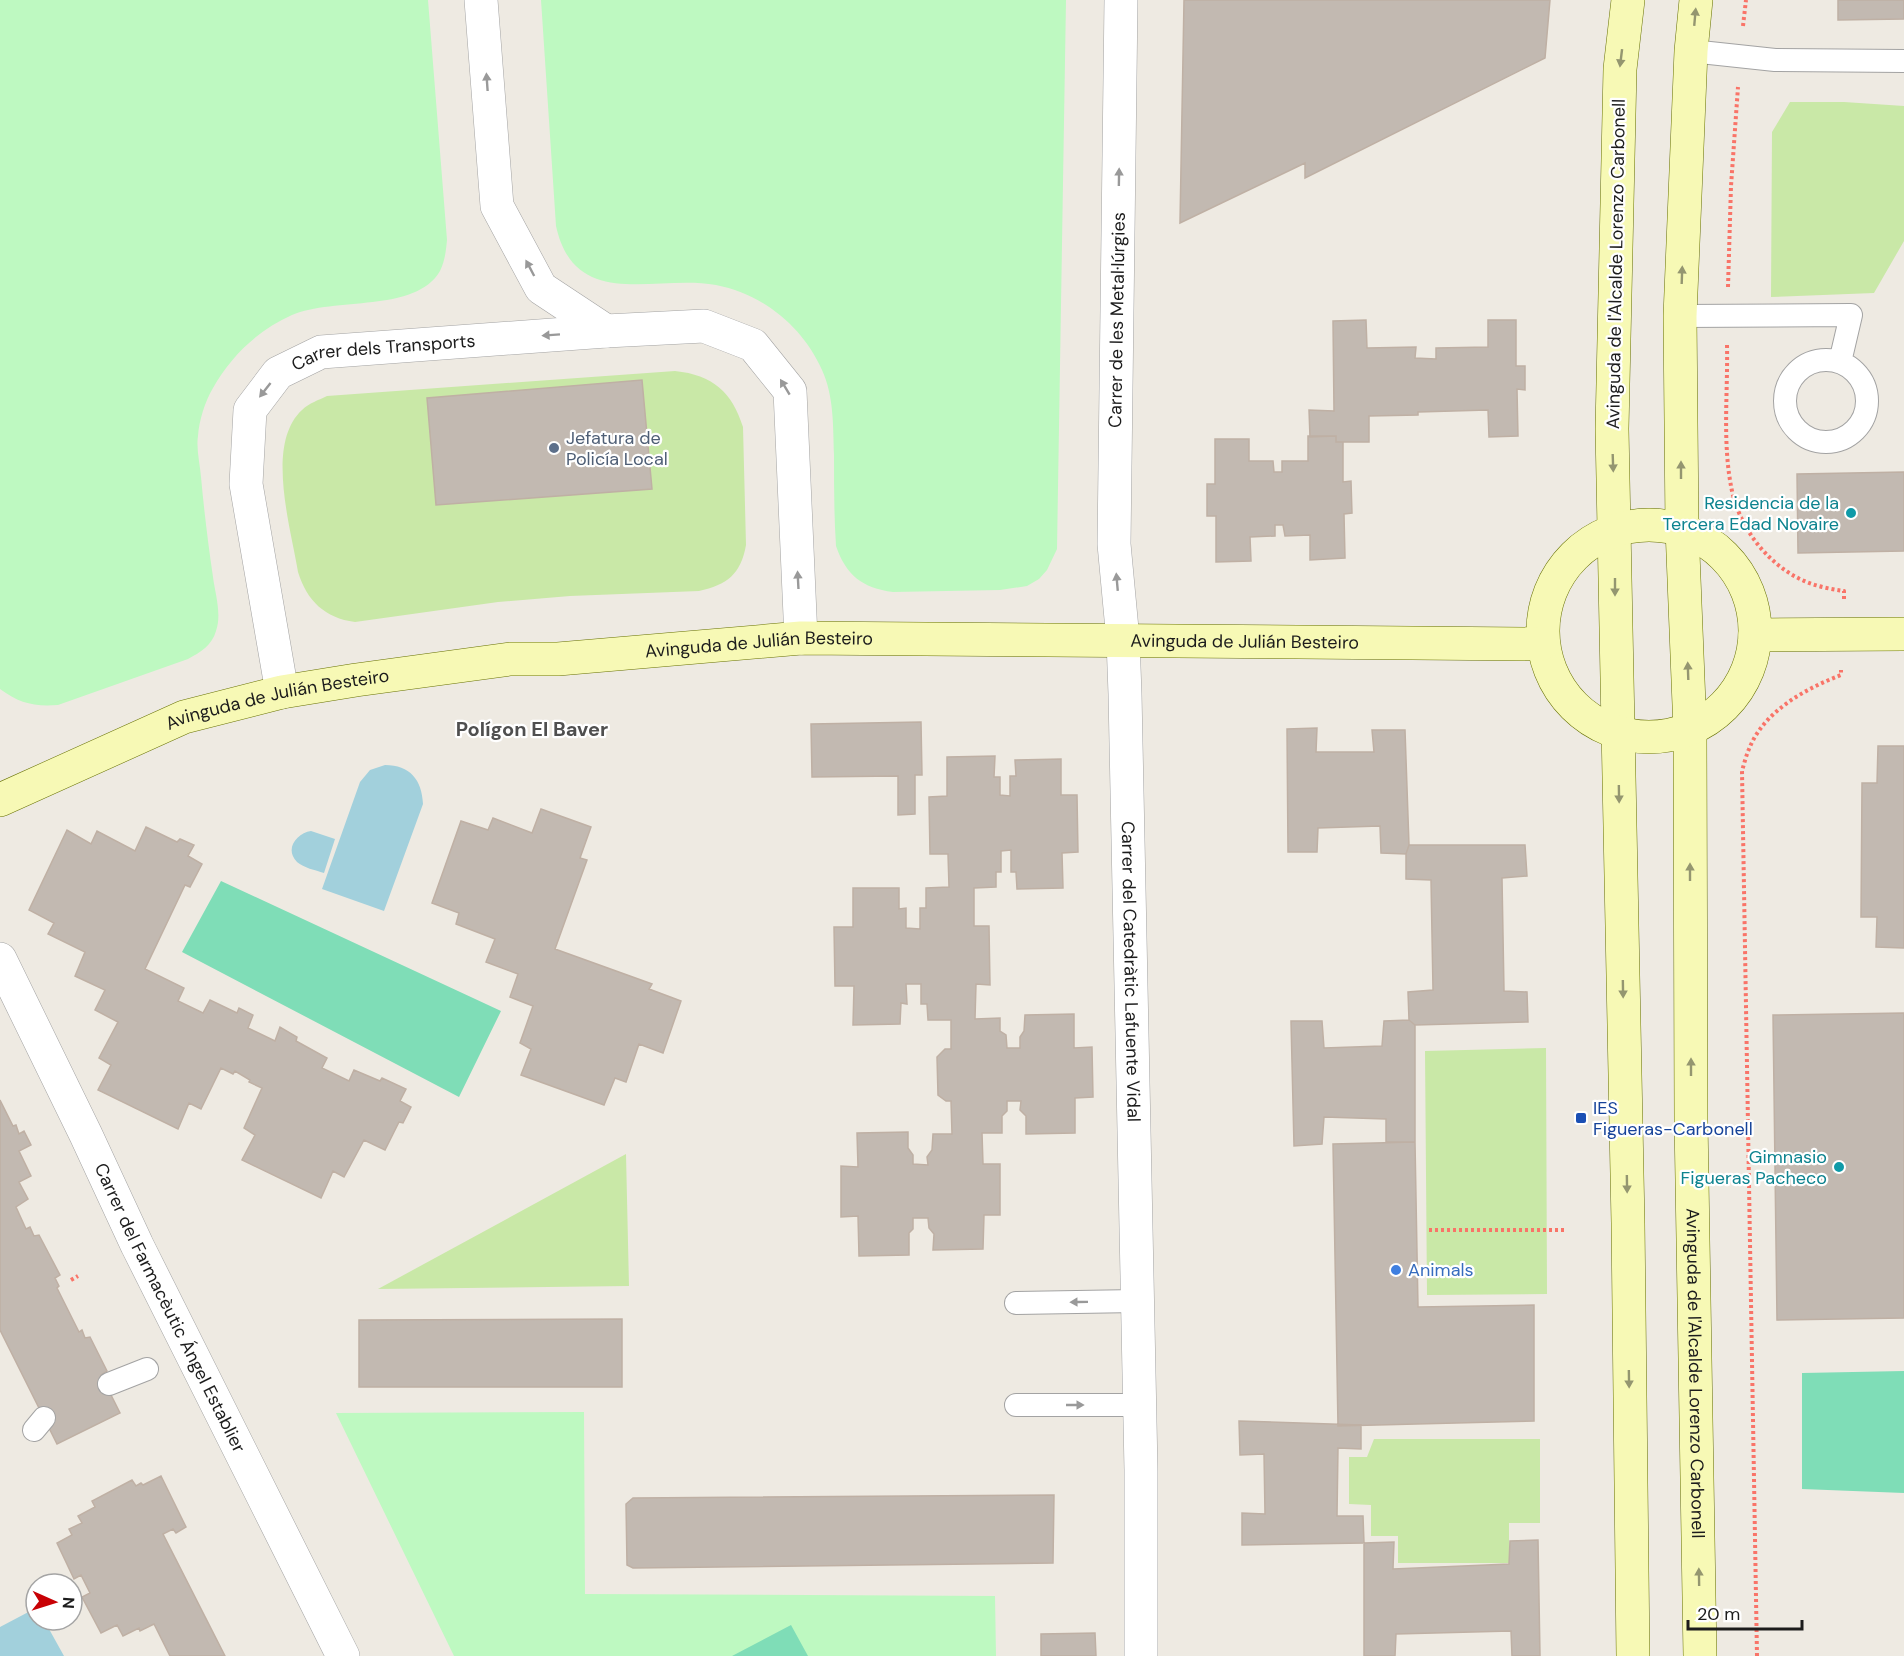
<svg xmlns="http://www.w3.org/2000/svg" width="1904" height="1656" font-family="'DM Sans',sans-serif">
<rect width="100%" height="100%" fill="#eeeae2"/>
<!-- grass -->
<path fill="#c9e8a7" d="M1790,102h54l60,4v135l-30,52 -103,4 1,-165z
M675,371c38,4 57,21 68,56l3,118c-5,29 -19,40 -47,46l-129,5 -72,6 -143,20c-30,-4 -48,-21 -57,-50 -7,-44 -33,-128 4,-162 7,-7 17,-10 25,-14z
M1546,1048l1,246 -120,1 -2,-244z
M626,1154l3,132 -251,3z
M1374,1439h166v84h-31v40h-111v-27h-27v-31l-22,-1v-47h18z"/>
<!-- park -->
<path fill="#bef9c1" d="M0,0h428l19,240c-1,10 -2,21 -7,31 -24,42 -106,26 -148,44 -34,15 -61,41 -79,73 -8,13 -14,33 -15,48 -2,13 2,28 3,41 3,33 7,66 12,100 2,16 9,37 3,54 -4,14 -15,21 -28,28l-130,46c-24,2 -39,-2 -58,-16z
M541,0h525l-9,549 -10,21 -8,9 -12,7 -27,4 -107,2c-31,-4 -47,-17 -57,-46 -2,-30 -2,-61 -2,-91 -1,-29 0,-59 -12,-85 -19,-43 -59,-76 -106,-85 -61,-11 -141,27 -160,-59z
M584,1412l1,182 410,2 1,60h-542l-118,-243z"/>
<!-- pitch -->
<path fill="#7fddb7" d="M221,881l280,130 -42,86 -277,-145z
M1904,1371v122l-102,-4v-116z
M791,1625l17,31h-76z"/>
<!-- water -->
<path fill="#a2d0dc" d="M385,765c25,0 37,15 38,39l-39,107 -62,-22 38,-107 10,-12z
M311,831l24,8 -11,34c-9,-3 -20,-5 -27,-11 -13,-13 0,-29 14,-31z
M36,1608v12h8l20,36h-64v-29z"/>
<!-- building -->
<path fill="#c2b9b1" stroke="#bfb0a4" stroke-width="1.5" d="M1184,0h366l-5,58 -240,120v-15l-125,60z
M1838,0h66v19l-66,1z
M1366,320l1,28 49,-1 -1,11 21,1v-11l52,-1v-27h28v46h9v24l-8,-1 1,47 -29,1 -1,-27 -70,2v3l-49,1v26h-33v-6l-26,1 -1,-27 25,1 -1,-90z
M642,380l10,109 -216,16 -9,-107z
M1308,436h28v6h7v40l8,-1 1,32 -8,1 1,44 -35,2v-25l-25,1 -2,-11h-8v11l-25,1 1,24 -35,1v-46h-9v-32h8v-45h34v22h24l1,11h8v-11h26z
M1904,472v79l-106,2 -1,-79z
M921,722l1,53h-7v39l-17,1v-39l-86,1 -1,-53z
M1317,728l-1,24h58l-2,-22h33l4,115 -3,9 -25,-1 -1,-27 -62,2 -1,24h-29l-1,-123z
M1878,746h26v202l-28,-1 1,-30h-16l1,-134h15z
M995,756l-1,21h6v18l10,1v-20h6l-1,-16 46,-1v36h16l1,57 -16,1 1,35 -46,1 -1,-17h-5v-22l-10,1v21h-5v15l-22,1v38h15l1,59 -14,-1 -1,35 25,-1v13l6,4 1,13h13v-11l4,-6 1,-16 49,-1v34l18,-1 1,50 -18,1v35l-49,1v-18l-6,-6 1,-9h-14v10l-5,5v17h-20l1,31h17v51h-16l-1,34 -50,1 1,-16 -5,-6 -1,-10h-15v11l-4,4v22l-50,1 -1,-40 -17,1v-51l17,1 -1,-34 51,-1v16l5,7v9l15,1 -1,-8 5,-7 1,-16h19l-1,-33h-5l-8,-6 -1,-38 8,-8h6v-29h-23l-1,-16h-6v-20h-15l1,20 -6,-1 -1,21 -47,1 1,-39h-19l-1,-59h19v-39h46v21l7,-1v20l14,1v-21h6v-20l23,-1 -1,-33h-18l-1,-57 18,-1v-39z
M541,809l50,18 -11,31 7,2 -32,89 97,35 -3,5 32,12 -18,52 -24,-9 -13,38 -11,-4 -11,27 -83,-30 10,-26 -11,-6 13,-37 -23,-9 8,-23 -32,-12 9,-23 -39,-15 3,-11 -27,-10 29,-82 27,9 5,-12 39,15z
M146,827l31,15 3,-3 14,6 -6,11 14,8 -12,23 -5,-2 -40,84 39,19 -6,13 25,12 7,-13 27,13 2,-5 14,7 -5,13 27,13 5,-14 17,10 -1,4 31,17 -5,10 27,13 5,-11 26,11 2,-3 24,11 -6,12 11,6 -8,16 -4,-1 -14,28 -21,-10 -20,37 -11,-6 -12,27 -79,-38 13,-25 -11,-7 18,-40 -13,-6 1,-2 -15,-9 -2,3 -12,-6 -20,41 -12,-6 -11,26 -80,-39 13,-25 -12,-7 19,-36 -23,-12 10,-20 -30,-14 10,-24 -37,-18 6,-11 -25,-13 38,-80 24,14 6,-13 38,20z
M1409,845h116l2,31 -25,2 2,113 23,1 1,30 -113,3 -6,-5 -1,-28 25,-2 -2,-110 -25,-1v-25z
M1904,1013v305l-127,2 -4,-305z
M1409,1020l6,5v117h-29v-23l-62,-2 -2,27 -28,2 -3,-125h31l2,27 58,-2 2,-25z
M0,1100l13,26 3,-1 3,9 5,-3 7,14 -12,6 12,25 -12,6 9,17 -12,8 10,22 4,-2 4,9 5,-1 21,40 -5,3 4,8 -2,2 22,44 3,-2 3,8 5,-1 17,34 -6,4 19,38 -63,31 -57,-114z
M1415,1142l3,165 116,-2v116l-196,5 -5,-282z
M622,1319v68h-263v-67z
M1239,1421l122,4v24l-23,-1 -1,68h26l1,27 -122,2v-32l23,1 -1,-60 -24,1z
M161,1476l25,51 -10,6 -3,-4 -10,5 62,122h-55l-16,-32 -14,7 -1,-3 -16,8 -6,-11 -16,8 -19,-36 8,-4 -9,-18 -7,4 -17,-36 15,-8 -3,-6 13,-6 -4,-7 17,-9 -3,-6 40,-21 4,6 5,-3 2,2z
M1054,1495l-1,68 -420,5 -6,-3 -1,-61 7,-6z
M1538,1540l2,116h-28l-1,-25 -115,3 -1,22h-31v-113l30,-1 -1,27 116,-5 1,-23z
M1095,1633l1,23h-55v-22z"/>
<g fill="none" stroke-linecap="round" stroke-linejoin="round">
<defs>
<path id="lane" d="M1691,51l84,9 129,1
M1680,316l171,-1 -11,47
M1785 401a41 41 0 1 1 82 0a41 41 0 1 1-82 0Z
M1016,1303l121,-2
M109,1384l38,-15
M1016,1405h123
M34,1430l10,-12"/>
<g id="street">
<path d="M481,0l16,206 44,82 65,43"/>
<path id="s1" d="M1121,0l-7,544 9,96 2,54 16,776v186"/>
<path id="s2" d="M282,692l-36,-208 4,-74 28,-37 43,-21 285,-21 98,-5 49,19 37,46 11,247"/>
<path id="s3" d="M0,959l86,176 51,110 206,411"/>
</g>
<g id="secondary">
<path d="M1628,0l-8,69 -8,360 16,794 5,433"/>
<path id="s4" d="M1696,0l-5,51 -11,265 2,212 8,202 1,390 9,536"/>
<circle cx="1649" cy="631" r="106"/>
<path d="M1755,635l149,-1"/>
<path id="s5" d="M0,800l184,-83 98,-25 74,-12 154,-21h48l243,-21 740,6"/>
</g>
</defs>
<!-- lane casing -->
<use href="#lane" stroke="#a3a3a3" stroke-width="24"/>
<!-- street casing -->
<use href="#street" stroke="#a3a3a3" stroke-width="34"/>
<!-- secondary casing -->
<use href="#secondary" stroke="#687205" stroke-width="34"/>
<!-- path -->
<path stroke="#f97468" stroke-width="4" stroke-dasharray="3 3" stroke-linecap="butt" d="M1743,26l3,-26
M1728,287l3,-101 7,-99
M1727,345c1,48 -5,99 5,146 8,37 35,72 68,88 14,7 30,10 44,12v9
M1429,1230h136
M71,1280l7,-4
M1757,1656l-15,-885c2,-7 4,-15 7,-22 15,-38 56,-60 92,-74v-5"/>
<!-- lane -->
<use href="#lane" stroke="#fff" stroke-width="22"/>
<!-- street -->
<use href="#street" stroke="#fff" stroke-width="33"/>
<!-- secondary -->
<use href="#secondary" stroke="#f7f9b5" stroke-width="33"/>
</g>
<!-- one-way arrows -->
<defs><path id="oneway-solid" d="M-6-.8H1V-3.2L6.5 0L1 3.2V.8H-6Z" transform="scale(1.5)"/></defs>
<g fill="#949670">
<use href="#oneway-solid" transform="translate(1695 17) rotate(-85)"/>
<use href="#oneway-solid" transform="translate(1621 58) rotate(97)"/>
<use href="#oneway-solid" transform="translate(1682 275) rotate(-88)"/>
<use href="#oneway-solid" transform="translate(1613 463) rotate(88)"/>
<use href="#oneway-solid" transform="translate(1681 470) rotate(-90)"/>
<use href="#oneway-solid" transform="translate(1615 587) rotate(90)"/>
<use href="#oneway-solid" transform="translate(1688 671) rotate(-92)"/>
<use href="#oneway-solid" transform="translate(1619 794) rotate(89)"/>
<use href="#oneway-solid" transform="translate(1690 872) rotate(-90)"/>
<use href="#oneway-solid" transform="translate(1623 989) rotate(89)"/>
<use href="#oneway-solid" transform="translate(1691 1067) rotate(-90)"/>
<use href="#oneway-solid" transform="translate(1627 1184) rotate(89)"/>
<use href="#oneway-solid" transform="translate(1629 1379) rotate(89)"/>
<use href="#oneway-solid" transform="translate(1699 1577) rotate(-91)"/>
</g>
<g fill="#999">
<use href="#oneway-solid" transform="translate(487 82) rotate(-94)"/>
<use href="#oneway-solid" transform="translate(1119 177) rotate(-89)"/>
<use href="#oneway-solid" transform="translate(530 268) rotate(-118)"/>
<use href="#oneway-solid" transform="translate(551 335) rotate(176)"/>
<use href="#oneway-solid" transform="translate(785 387) rotate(-121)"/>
<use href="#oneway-solid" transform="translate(265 390) rotate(128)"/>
<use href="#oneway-solid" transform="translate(798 580) rotate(-93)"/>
<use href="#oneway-solid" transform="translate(1117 582) rotate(-95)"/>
<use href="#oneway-solid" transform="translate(1079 1302) rotate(179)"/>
<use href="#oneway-solid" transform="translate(1075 1405)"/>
</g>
<!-- markers -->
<circle fill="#5c6f8a" stroke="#fff" stroke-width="2" cx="554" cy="448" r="6"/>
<g fill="#0f9aa8" stroke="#fff" stroke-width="2">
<circle cx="1851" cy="513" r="6"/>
<circle cx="1839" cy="1167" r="6"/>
</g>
<rect fill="#1a4fb4" stroke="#fff" stroke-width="2" x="1575" y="1112" width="12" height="12" rx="3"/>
<circle fill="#3f7fe0" stroke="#fff" stroke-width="2" cx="1396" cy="1270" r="6"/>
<g text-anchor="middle" stroke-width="4.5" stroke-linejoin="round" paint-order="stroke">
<!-- street labels -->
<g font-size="18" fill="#1c1c1c" stroke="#fff">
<text transform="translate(1616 264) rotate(-89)" y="6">Avinguda de l'Alcalde Lorenzo Carbonell</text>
<text transform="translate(1117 320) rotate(-89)" y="6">Carrer de les Metal·lúrgies</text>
<text dy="6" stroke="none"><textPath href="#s2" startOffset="441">Carrer dels Transports</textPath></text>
<text dy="6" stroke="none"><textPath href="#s5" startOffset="1269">Avinguda de Julián Besteiro</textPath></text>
<text dy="6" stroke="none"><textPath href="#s5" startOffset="783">Avinguda de Julián Besteiro</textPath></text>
<text dy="6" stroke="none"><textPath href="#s5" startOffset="297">Avinguda de Julián Besteiro</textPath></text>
<text dy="6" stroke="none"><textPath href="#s1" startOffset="972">Carrer del Catedràtic Lafuente Vidal</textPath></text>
<text dy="6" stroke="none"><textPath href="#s3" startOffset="388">Carrer del Farmacèutic Ángel Establier</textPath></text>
<text dy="6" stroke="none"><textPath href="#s4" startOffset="1374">Avinguda de l'Alcalde Lorenzo Carbonell</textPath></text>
</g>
<!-- service labels -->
<g font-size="18" fill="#4e5e75" stroke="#fff" text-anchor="start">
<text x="566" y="444">Jefatura de<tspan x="566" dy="21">Policía Local</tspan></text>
</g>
<!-- culture labels -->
<g font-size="18" fill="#0d838f" stroke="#fff" text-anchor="end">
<text x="1839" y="509">Residencia de la<tspan x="1839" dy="21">Tercera Edad Novaire</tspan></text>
<text x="1827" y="1163">Gimnasio<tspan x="1827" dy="21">Figueras Pacheco</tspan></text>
</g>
<!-- transit labels -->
<g font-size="18" fill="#164399" stroke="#fff" text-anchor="start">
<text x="1593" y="1114">IES<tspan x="1593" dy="21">Figueras-Carbonell</tspan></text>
</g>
<!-- shop labels -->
<g font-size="18" fill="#366cbe" stroke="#fff" text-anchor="start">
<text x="1408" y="1276">Animals</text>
</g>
<!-- neighbourhood labels -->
<g font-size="20" font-weight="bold" fill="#4f4f4f" stroke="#fff">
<text x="532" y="736">Polígon El Baver</text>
</g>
</g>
<!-- north arrow -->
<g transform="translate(54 1602) rotate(93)"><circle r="28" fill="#ffffff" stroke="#a4a4a4" stroke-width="1.5"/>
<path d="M0-4.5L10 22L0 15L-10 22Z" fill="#c80105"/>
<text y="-9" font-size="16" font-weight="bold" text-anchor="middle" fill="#1c1c1c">N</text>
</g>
<!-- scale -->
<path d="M1688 1620v9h114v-9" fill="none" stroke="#1c1c1c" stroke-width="3"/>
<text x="1697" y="1620" font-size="18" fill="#1c1c1c" stroke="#ffffff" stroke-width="4.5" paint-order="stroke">20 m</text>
</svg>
